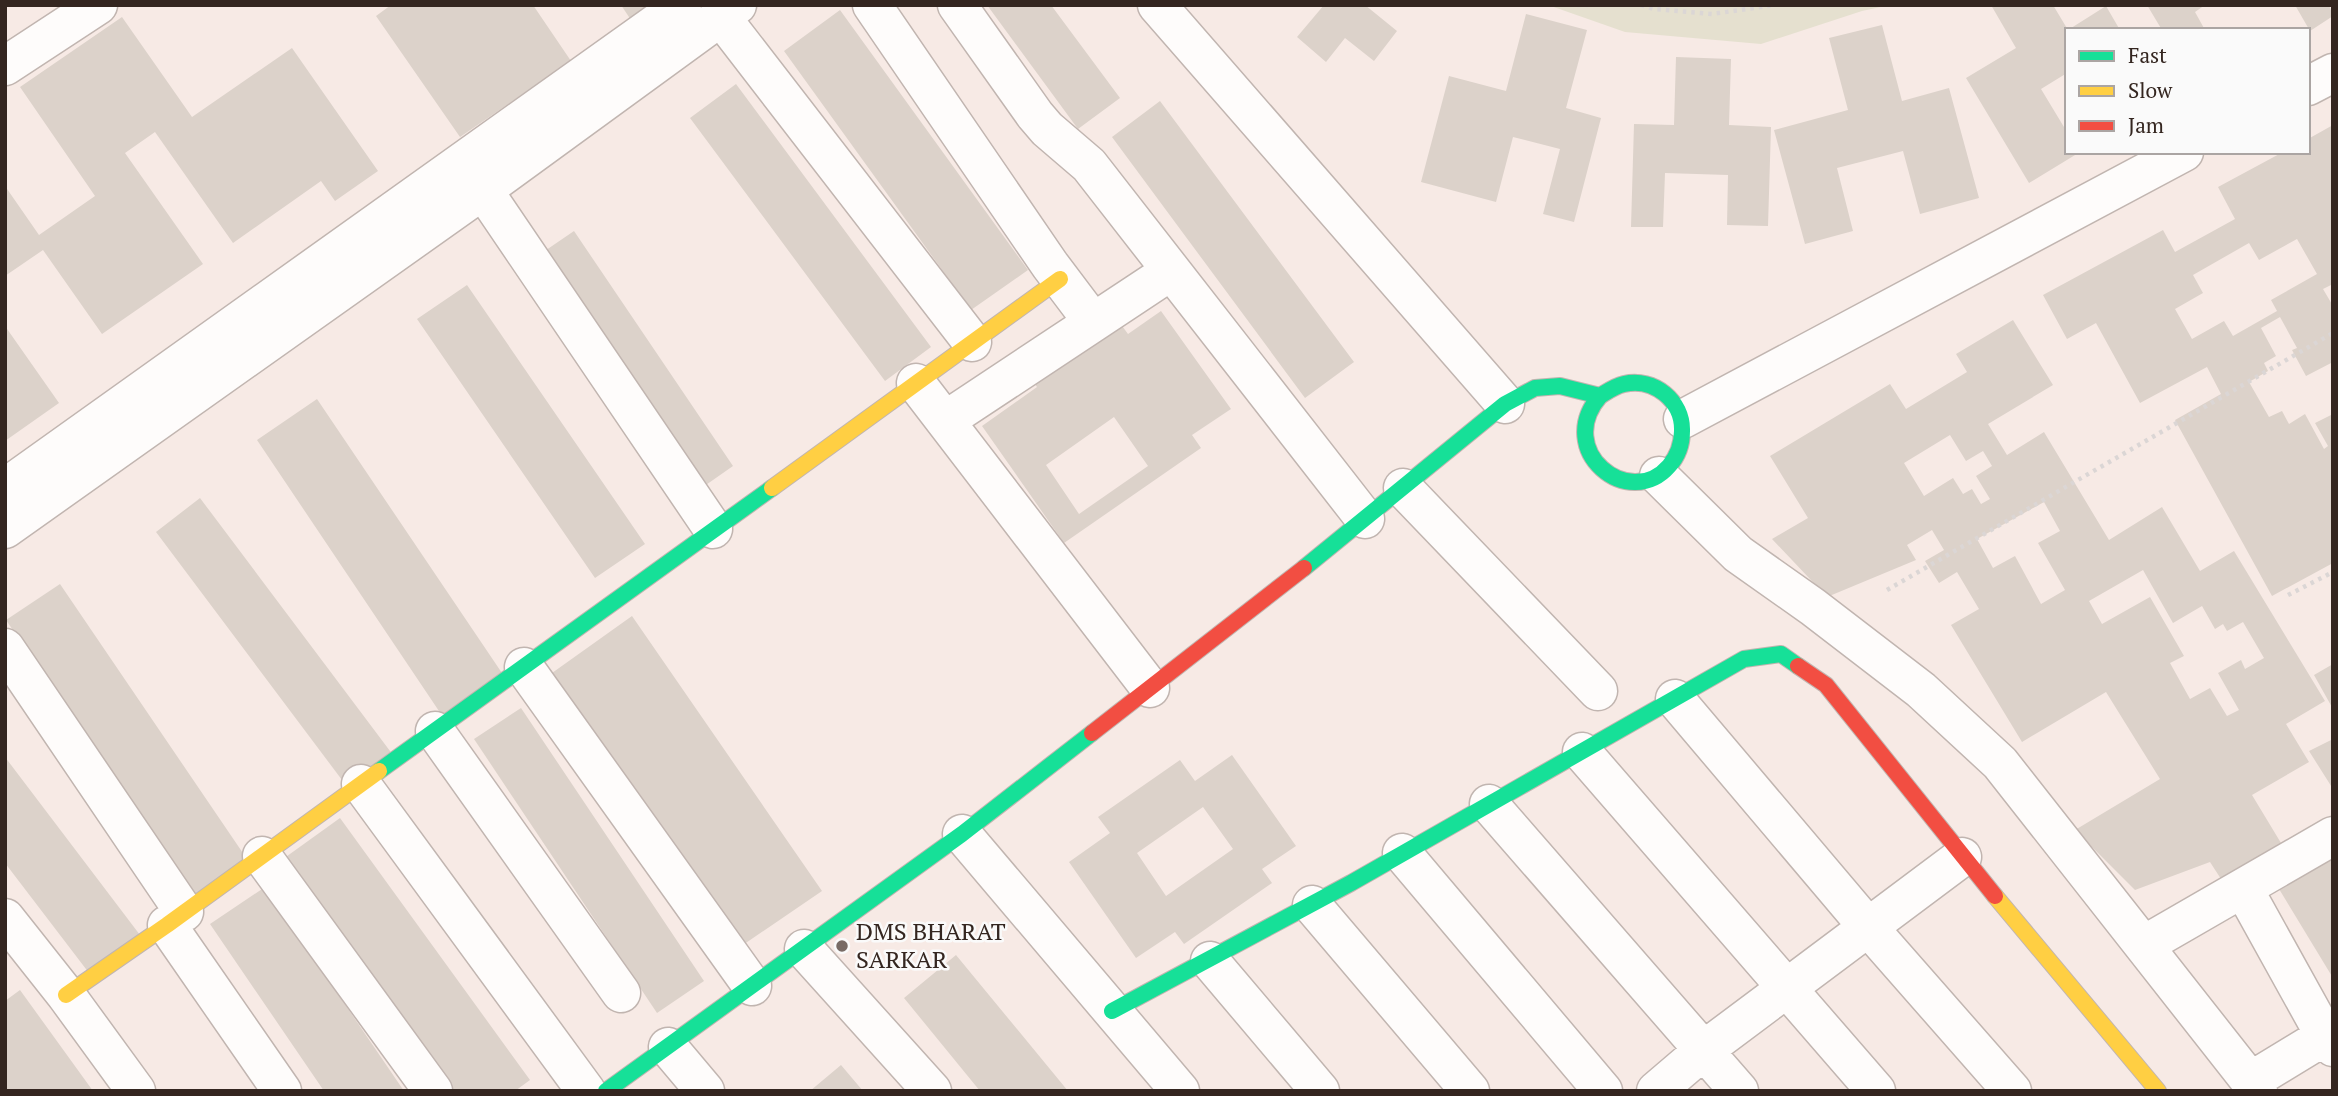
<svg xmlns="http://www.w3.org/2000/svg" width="2338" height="1096" font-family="'PT Serif',serif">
<rect width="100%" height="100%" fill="#f7eae5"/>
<!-- green -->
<path fill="#e5e0cf" d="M1548,5h342l-28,6 -101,33 -136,-12z"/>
<!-- building -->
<path fill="#dcd2ca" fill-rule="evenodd" d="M391,5h142l38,56 -111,76 -84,-121z
M621,5h32l-22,15z
M987,5h64l69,93 -42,31z
M1324,5h41l32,26 -23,30 -29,-23 -19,24 -29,-25z
M1991,5h62l15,25 38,-24 14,24h-53v43l-26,16 26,43v20h13l-51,31 -63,-105 50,-30z
M2147,5h58l-10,7 10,18h-43z
M2295,5h34l4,11 -23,15z
M840,10l188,260 -57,40 -187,-259z
M1526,14l61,16 -21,78 35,10 -27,104 -31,-8 17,-65 -47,-12 -17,65 -75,-20 28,-106 57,15z
M122,17l70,100 100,-69 86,123 -43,30 -14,-20 -88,62 -78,-111 -30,21 78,111 -101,70 -59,-84 -38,26v-90l34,49 56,-39 -75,-109z
M1882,25l20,76 47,-13 30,110 -59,16 -17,-63 -66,17 16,63 -48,13 -31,-114 74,-20 -19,-72z
M1676,57l55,2 -2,66 42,2 -3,99 -41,-1 1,-50 -63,-2 -2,54h-32l3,-103 40,1z
M736,84l195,263 -46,34 -195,-263z
M1160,101l194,261 -49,36 -193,-261z
M2333,125v159l-10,5 10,17v56l-27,14 -14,-26 5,-2 -17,-31 -19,11 15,28 -12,7 4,8 -19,11 20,35 13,-6 7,13 16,-10 19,35 4,-3 -13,-23 18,-9v149l-61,33 -97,-176 46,-26 -14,-27 -67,36 -44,-80 -29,16 -24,-44 120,-65 12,22 60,-33 -17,-32 65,-35h25v-13zM2297,239l20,35 -46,26 6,11 -44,25 -9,-15 -32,18 -17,-30 28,-16 -10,-18 56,-32 10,17z
M574,231l159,235 -40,28 -160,-235z
M467,285l178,259 -50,34 -178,-259z
M1161,311l70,98 -39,26 9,13 -137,95 -82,-117 55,-39 -9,-13 86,-59 14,19zM1114,417l34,49 -69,48 -33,-49z
M2013,320l40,65 -65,39 19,31 37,-23 65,108 53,-33 38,64 34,-20 91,150 -39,23 23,38 -57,33 29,48 -60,36 -11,-17 -75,28 -60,-60 85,-51 -54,-87 -84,50 -71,-117 28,-16 -22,-37 -18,11 -14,-22 19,-11 -12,-20 -25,15 9,15 -89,37 -55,-58 36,-21 -38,-62 120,-72 16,25 61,-37 -11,-18zM1950,435l16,26 17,-10 9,15 -16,10 14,23 -9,5 -9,-15 -9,5 -10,-16 -29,18 -20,-33zM2044,502l16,29 -22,12 27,47 -24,14 -26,-48 -22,12 -16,-29zM2143,570l30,53 29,-17 13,23 8,-5 4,7 16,-9 21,36 -19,11 -4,-9 -23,13 21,37 -12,6 -17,-28 -20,11 -20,-36 14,-7 -34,-59 -48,27 -13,-23z
M5,326l54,77 -54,38z
M317,399l187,277 -61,41 -186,-277z
M200,498l193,257 -45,33 -192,-256z
M60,584l189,278 -54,36 -189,-278z
M632,616l190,275 -85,58 -192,-271z
M2333,664v45l-19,-34z
M521,708l183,273 -47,32 -183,-274z
M2333,739v50l-24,-38z
M1232,755l64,91 -34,23 10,14 -88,61 -9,-12 -39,26 -67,-96 41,-29 -12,-16 82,-57 15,21zM1203,807l30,42 -67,47 -29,-43z
M5,757l135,178 -51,38 -84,-110z
M340,818l190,262 -15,11h-64l-168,-232z
M2333,850v128l-57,-94z
M265,887l139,204h-80l-114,-167z
M956,955l112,136h-88l-76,-93z
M20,990l73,101h-88v-90z
M841,1065l22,26h-53z"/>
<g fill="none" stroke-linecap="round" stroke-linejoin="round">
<defs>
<path id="street" d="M872,5l178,260 43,57
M957,5l78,110 12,14 42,36 276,354
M1157,5l348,399
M721,17l251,325
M5,66l93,-61
M2308,86l25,-13
M483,190l230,339
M916,383l234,305
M1683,419l501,-267
M946,420l225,-149
M1659,476l79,78 75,53 108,83 79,73 258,328
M5,488l677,-483
M1403,488l195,203
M5,529l478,-339 254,-185
M5,648l179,264
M524,667l228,319
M1675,699l193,228 144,164
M435,731l186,262
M1582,752l294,339
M361,784l225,307
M1489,804l250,287
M962,834l218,257
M1402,853l201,238
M262,856l171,235
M2243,888l82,148
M1312,905l158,186
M5,918l61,77 70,96
M167,925l115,166
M2144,945l189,-109
M804,949l128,142
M1210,961l110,130
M668,1047l37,44
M2251,1081l74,-45 8,11
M1656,1091l48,-41 258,-193"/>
<path id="fast" d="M1304,568l201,-164 30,-16 25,-2 40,10c8,-5 15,-10 24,-12 30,-7 59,17 58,47 0,14 -4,25 -13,35 -40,46 -116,-16 -69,-70
M379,771l393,-283
M1112,1011l239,-128 393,-224 37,-5 17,12
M606,1091l356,-257 130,-101"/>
<path id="slow" d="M772,488l288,-209
M1995,896l163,195
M66,995l101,-70 212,-154"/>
<path id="jam" d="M1798,666l28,19 169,211
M1092,733l212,-165"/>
</defs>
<!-- street casing -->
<use href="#street" stroke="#c1b5b0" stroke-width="41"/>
<!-- fast casing -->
<use href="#fast" stroke="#c1b5b0" stroke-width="18"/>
<!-- slow casing -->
<use href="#slow" stroke="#c1b5b0" stroke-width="18"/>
<!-- jam casing -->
<use href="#jam" stroke="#c1b5b0" stroke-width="18"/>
<!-- path -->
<path stroke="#dbd6d5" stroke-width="4.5" stroke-dasharray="3.5 5" stroke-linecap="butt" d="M1577,5h11
M1641,5l13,4 58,5 63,-9
M1887,590l446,-257
M2288,595l45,-23"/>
<!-- street -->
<use href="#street" stroke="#fefcfb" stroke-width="38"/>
<!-- fast -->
<use href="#fast" stroke="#16e098" stroke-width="16"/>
<!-- slow -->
<use href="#slow" stroke="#ffcf43" stroke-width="16"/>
<!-- jam -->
<use href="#jam" stroke="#f24e42" stroke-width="16"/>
</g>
<!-- markers -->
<circle fill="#786b65" stroke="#fafafa" stroke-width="2.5" cx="842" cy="946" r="7"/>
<g text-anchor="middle" stroke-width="5" stroke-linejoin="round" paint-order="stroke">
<!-- poi labels -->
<g font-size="24" fill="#342620" stroke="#fafafa" text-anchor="start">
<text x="856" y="940">DMS BHARAT<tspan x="856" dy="28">SARKAR</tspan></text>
</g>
</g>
<!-- border -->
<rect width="2338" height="1096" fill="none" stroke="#342620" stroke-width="14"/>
<!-- legend -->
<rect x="2065" y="28" width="245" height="126" fill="#fafafa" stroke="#aba5a3" stroke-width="2"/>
<rect x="2079" y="51" width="35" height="10" fill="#16e098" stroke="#aba5a3" stroke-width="2"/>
<text x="2128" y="63" font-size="21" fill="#342620">Fast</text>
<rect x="2079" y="86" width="35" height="10" fill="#ffcf43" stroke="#aba5a3" stroke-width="2"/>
<text x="2128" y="98" font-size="21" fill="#342620">Slow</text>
<rect x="2079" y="121" width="35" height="10" fill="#f24e42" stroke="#aba5a3" stroke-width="2"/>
<text x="2128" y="133" font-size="21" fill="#342620">Jam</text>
</svg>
